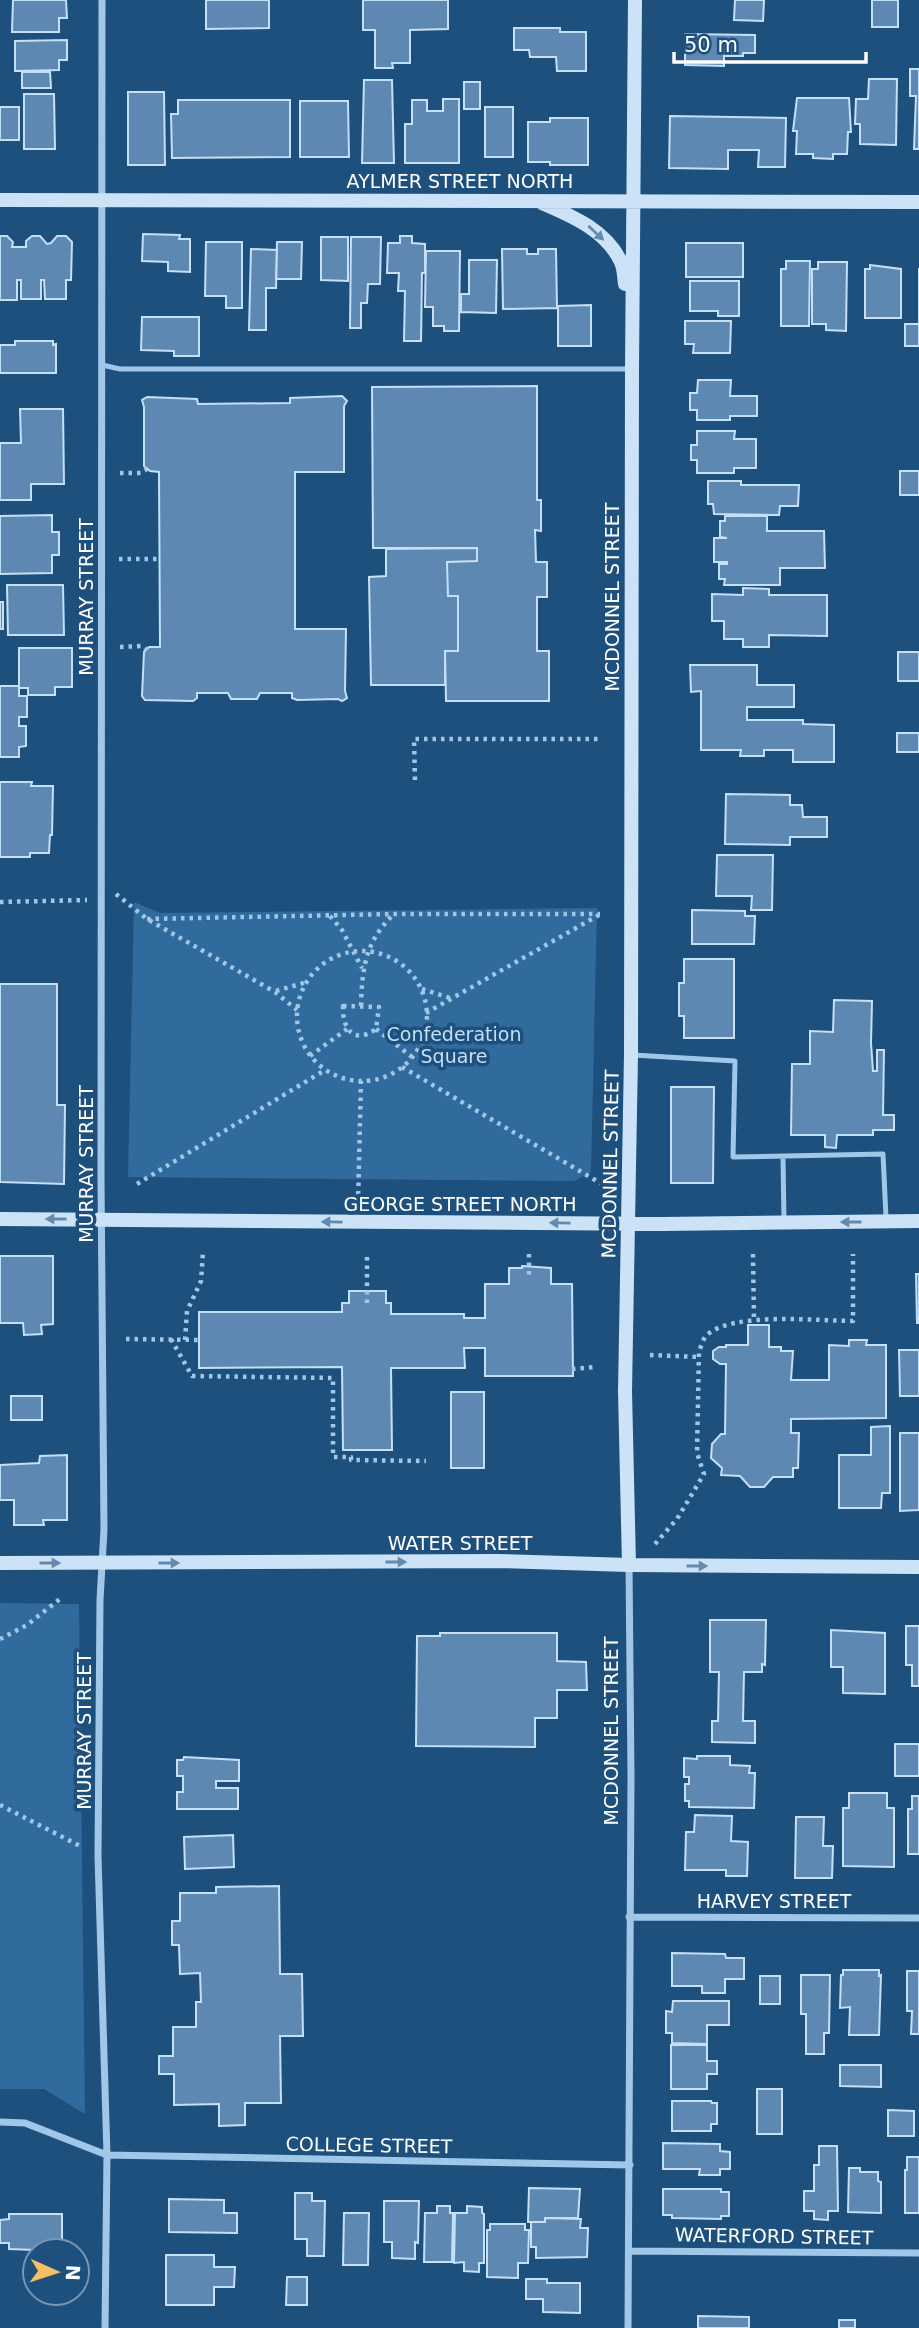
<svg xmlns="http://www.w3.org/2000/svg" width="919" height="2328" font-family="'DejaVu Sans',sans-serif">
<rect width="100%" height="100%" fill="#1e507e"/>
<!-- green -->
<path fill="#316a9c" d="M134,902l26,11 437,-5 -6,264 -17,9 -446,-4z
M0,1603l79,1 6,510 -41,-25h-44z"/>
<!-- building -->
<path fill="#5c88b2" stroke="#c5dff6" stroke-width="2" d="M13,0h53l1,18h-8v14h-47z
M206,0h63v28l-63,1z
M363,0h85v29l-38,1v33h-18l1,5h-18v-38h-12z
M735,0h29l-1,21 -29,-1z
M872,0h26v27h-26z
M514,28h46v4h26v39h-29l-1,-14h-26l-1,-7h-15z
M685,34l70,1v18h-12v3h-19v10l-39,-1z
M67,40v20h-8v10l-44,1v-30z
M910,69h9v80h-5l2,-53h-6z
M22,72h28l1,16h-29z
M869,79h28l-1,66 -36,-1v-20h-5l1,-25h12z
M364,80h28l2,83h-32z
M464,82h16v27h-16z
M128,92h36l1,73h-37z
M24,94h30l1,55h-31z
M797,98h52l2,34h-3l-1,22h-14v5l-20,-1v-4h-17l1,-23h-4z
M443,99h16v64h-54v-39h7v-24h15v11h16z
M178,100h112v57l-118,1 -1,-44h7z
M300,101h48l1,56h-49z
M0,107h19v33h-19z
M485,107h28v50h-28z
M670,116l116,2 -1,49h-27l1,-17h-31v19l-59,-1z
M550,118h38v47h-38v-3h-22v-40h22z
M143,234l37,1 -1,4h11v33l-22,-1v-9l-26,-1z
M0,236h7l6,6 -1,5h14v-6l6,-5h8l7,8 4,-1 6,-7h9l6,6 -1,38h-5v19h-21l-1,-19h-3v19h-20v-19h-4v20h-17z
M400,236h12v7l13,1v29h-3l-1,68h-17l1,-50h-7l1,-18h-12l1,-30h12z
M321,237h27v44l-27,-1z
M351,237h30l-1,47h-12l-1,19h-6v25h-11z
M206,242h36v66h-16v-12h-21z
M277,242h25l-1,37h-25z
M686,243h57v34h-57z
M251,249l26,1 -1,38h-10v42h-17z
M502,249h25v5h11v-5h18l1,59 -54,1z
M426,251h34l-1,80h-15v-5h-11v-19h-8z
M469,260h28l-1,53 -35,-1v-18h8z
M786,261h24l-1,65h-28v-57h5z
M818,262h29l-1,69 -20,-1v-6h-14v-55h6z
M870,265l31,4v49h-36v-49h5z
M919,268v78h-14v-22h14z
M690,281h49v35h-21v-5h-28z
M591,305v41h-33v-40z
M142,317h57v39h-25v-5l-33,-1z
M685,321h46l-1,32h-37l1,-9h-9z
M15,341h38v4l3,-1v29h-56v-28h15z
M698,380h33l-1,16h27v20h-27v4h-33v-10h-7v-17h7z
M537,386v114h4v31l-6,-1 1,32h11v35h-10v54h12v50h-103l-1,-50h13v-55h-10l-1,-34 30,-1v-13h-104l-1,-161z
M342,396l5,5 -3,5v66h-49v157h51l-1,62 2,7 -5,3 -4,-2 -41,1 -5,-2v-5h-32l-3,6h-26l-3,-6h-31v5l-4,3 -48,-1 -3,-4 2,-44 5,-5h11l-1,-175 -9,-1 -6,-5v-59l-2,-7 5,-3 50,2 1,5 92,-1v-5z
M20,409h43l1,75h-33v16h-31v-57h21z
M697,431h38l-1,8h22v29h-22v5h-37v-13h-6v-15h6z
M900,471h19v24h-19z
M708,481h33v4h58l-1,21h-18l-1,9 -65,-1 -1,-10h-5z
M52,515v17h7v23h-7v18l-52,1v-58z
M725,516h42v15h57l1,37h-45v17h-56l1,-6h-6v-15h8v-2h-13v-24h13l-7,-1v-16h5z
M477,548v13l-30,1 1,34h10v55h-13v34h-74l-2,-108 17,-1v-27z
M7,585h56l1,50h-56z
M743,588l26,1v6h58v41l-58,-1v12h-26v-8h-19v-18h-12v-27l31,1z
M0,602h3v27h-3z
M19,648h53v39h-17v8h-27v-7h-9z
M898,652h21v29h-21z
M690,665h67v20h37v22h-47v13h56v4l31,1v37h-41v-12h-29v6h-24l1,-6h-40v-59l-10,1z
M0,686h19v10h8v21h-8v9h7v20l-7,1v10h-19z
M897,733h22v19h-22z
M0,782h32l-1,4h22l-1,49h-2l-1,18h-19v4h-30z
M726,794l64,1v10h12l1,12h24v20h-37v8l-65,-1z
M717,855h56l-1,55h-21l1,-14h-36z
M692,910l53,1v5h10l-1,28h-62z
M684,959h50v79h-50v-22h-5v-33h5z
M0,984h57v121h8l-1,79 -64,-2z
M834,1000l38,1 -1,42 2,28h4v-21h7l-1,65h11v15h-21v5h-36l-1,13 -11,-1v-12h-34l1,-71h18v-33l23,1z
M671,1087h43l-1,96h-42z
M0,1256h53v68l-12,1 1,9 -18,1 -1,-12h-23z
M522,1266l29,2v16h21l1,92h-88v-28h-21l1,20h-74l1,82h-49l-1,-83 -143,1v-56h143v-9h7v-12h37v12h5v11h73v4h21v-34h24v-16h13z
M916,1274h3v49h-2z
M748,1325h21v22h12v4h12l-2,29h38v-35l20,1v-6h18l-1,5h20v73l-95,1v14h8l-1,35h-5v9h-20l-9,10h-14l-10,-11 -19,-1 1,-7 -11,-10 1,-14 9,-10h4l1,-70h-6l-7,-5v-8l6,-4h7v-2h22z
M899,1350h20v46h-19z
M451,1392h33v76h-33z
M11,1396h31v24h-31z
M890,1426v67h-8l-1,15h-42v-53h32v-28z
M900,1433h19v77l-19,1z
M67,1455v65h-24l1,5h-30v-25h-14v-35l39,-2 1,-7z
M710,1620h56l-1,45 -3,-1v8h-18l-1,49h12v22l-43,-1v-21h6l1,-49h-9z
M906,1626h13v60h-7v-21h-6z
M831,1630l54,3v61l-42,-1v-26h-12z
M440,1633h117v28l29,1 1,28h-30v28h-22v29l-119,-1 1,-110h23z
M895,1744h24v32h-24z
M697,1756h33v9l20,1 -1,7h6l-1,35 -65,-1v-6h-4v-17h4v-7h-5v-19l13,1z
M184,1757l55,3v21h-23v7h22v21h-61v-17h6v-16h-6v-16h6z
M849,1793h38v15h7v59l-51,-1v-58h6z
M912,1796h7v58h-11v-45h4z
M695,1815l37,1 -1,25 17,1 -1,34h-21v-6h-41l1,-38h8z
M796,1817h28l-1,29h10l-1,32h-37z
M233,1835l1,32 -49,2 -1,-32z
M279,1886l1,88h22l1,62h-23l1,67h-36v22l-26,1v-22l-45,1v-31h-15v-18h14v-29h23v-25h5l-1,-29 -20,1 -1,-29h-7v-24h8v-28h36v-6z
M672,1953l53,1 1,4h18v21h-19v14h-23v-7h-30z
M843,1970h36v6l2,-1 -2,60h-30l1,-28 -10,1 1,-33h2z
M907,1971h12v63h-8l1,-23h-5z
M801,1975h29l-1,58h-5v21h-18v-40h-5z
M760,1976h20v28h-20z
M673,2001h56v24h-22v19l-35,-1v-10h-6v-22l6,1z
M671,2045h36v16h10v13h-10v15h-36z
M840,2065h41v22l-41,-1z
M757,2089h25v45h-25z
M672,2101h39l1,2h5v21h-6v7h-39z
M888,2110l26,1v25h-26z
M663,2143l57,1v7l10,1v17h-10v6h-21l1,-6h-37z
M819,2146h18l1,65h-10v9l-14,-1v-8h-10v-20h10v-26h5z
M907,2157h12v56h-14v-43h2z
M849,2168h11v4h18v9l3,1v31l-33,-1z
M529,2188l51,1 -2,29h-33v4h-17z
M663,2189h58v3h8v24h-8v3l-49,-1v-3h-9z
M295,2193h17v8h13l-1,55h-17v-17h-12z
M169,2199l55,1v13h13v20l-68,-1z
M384,2201h35l-1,42 -3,-1v17l-23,-1v-16h-8z
M437,2206h13v7h3l-1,49h-28l1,-49h12z
M467,2206l15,1v6l2,1v49h-5v9l-15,-1v-9l-10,1 1,-50h12z
M344,2213h25l-1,52h-25z
M9,2214h53v37l-53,-2v-6h-9v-23l9,-1z
M545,2218l36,1 -1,9h8l-1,29 -51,1v-11h-5v-25h14z
M490,2224h35v6h4l-1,33h-10v15l-31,-1v-47h3z
M166,2255h48v12h21l-1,20h-20v18h-48z
M287,2277h20v28h-21z
M526,2279h21v4h33v30l-37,-1v-13h-17z
M698,2316l51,1v11h-51z
M839,2320h16v8h-16z"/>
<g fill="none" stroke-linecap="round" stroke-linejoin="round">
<!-- path -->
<path stroke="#a1c7e8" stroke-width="4.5" stroke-dasharray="3.5 5" stroke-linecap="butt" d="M120,473h21l6,-4
M119,559h41
M120,647l22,-1 5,4
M415,780l-1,-41h187
M116,894l31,25 128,73 22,18
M0,902l87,-2
M330,916l12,14 20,38
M147,919l246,-5h207
M297 1016a65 65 0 1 1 130 0a65 65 0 1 1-130 0Z
M422,989l28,9
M276,991l31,-9
M343,1006l36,1 -3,22c-22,16 -34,0 -33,-23z
M361,1006c1,-37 4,-64 32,-91
M426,1013l173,-98
M376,1029l36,28
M310,1056l37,-27
M402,1067l200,117h8
M137,1184l188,-114
M358,1203l3,-122
M529,1254v23
M753,1254l1,66
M367,1303v-49
M126,1339l73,1
M171,1339l21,37 141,2v79h18v3l75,1
M185,1340l2,-29 14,-30 2,-29
M650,1355l49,2
M572,1369l24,-2
M655,1544l22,-25 27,-45 -7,-21 2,-102c2,-4 4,-12 7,-15 24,-25 114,-15 147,-15v-67
M0,1639l27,-14 33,-26
M0,1805l82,42"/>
<!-- lane -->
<path stroke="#a1c7e8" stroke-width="5" d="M102,365l18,4h510
M633,1055l102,6 -2,96 150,-3 3,64
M783,1157l1,64"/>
<!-- street -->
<path stroke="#a1c7e8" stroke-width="7" d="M102,0l-1,1177 3,352 -4,71 -2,256 9,299 -2,173
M629,1917l290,1
M0,2122l25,1 82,32 523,10
M629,2251l290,2
M628,2328l3,-552 -2,-211"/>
<!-- secondary -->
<path stroke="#cce2f6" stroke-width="14" d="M0,200l919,2
M542,203c30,13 64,27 79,59 3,6 3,15 4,22
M0,1219l663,5 256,-3
M0,1563l498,-2 131,4 290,2
M629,1565l-4,-174 6,-336 1,-686 3,-369"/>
</g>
<!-- one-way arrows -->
<defs><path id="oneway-solid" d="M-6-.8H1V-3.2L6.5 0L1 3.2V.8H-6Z" transform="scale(1.75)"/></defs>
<g fill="#648aae">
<use href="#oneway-solid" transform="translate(596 233) rotate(43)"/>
<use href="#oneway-solid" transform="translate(56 1219) rotate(180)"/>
<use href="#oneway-solid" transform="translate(332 1222) rotate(-179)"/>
<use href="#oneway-solid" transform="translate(851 1222) rotate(180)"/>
<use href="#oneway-solid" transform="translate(560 1223) rotate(-179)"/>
<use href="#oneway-solid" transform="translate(396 1562)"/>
<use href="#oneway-solid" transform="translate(50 1563)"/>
<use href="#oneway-solid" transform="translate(169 1563)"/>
<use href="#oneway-solid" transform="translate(697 1566)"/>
</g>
<g text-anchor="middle" stroke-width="7" stroke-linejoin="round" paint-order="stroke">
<!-- street labels -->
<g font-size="19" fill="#fff" stroke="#1e507e">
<text x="460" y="188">AYLMER STREET NORTH</text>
<text transform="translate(86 597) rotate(-90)" y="7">MURRAY STREET</text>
<text transform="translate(612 597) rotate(-90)" y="7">MCDONNEL STREET</text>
<text transform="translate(86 1164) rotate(-90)" y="7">MURRAY STREET</text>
<text transform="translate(610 1164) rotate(-89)" y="7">MCDONNEL STREET</text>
<text x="460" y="1211">GEORGE STREET NORTH</text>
<text x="460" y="1550">WATER STREET</text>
<text transform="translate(84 1731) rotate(-90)" y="7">MURRAY STREET</text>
<text transform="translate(611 1731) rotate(-90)" y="7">MCDONNEL STREET</text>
<text x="774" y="1908">HARVEY STREET</text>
<text transform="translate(369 2145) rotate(1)" y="7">COLLEGE STREET</text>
<text transform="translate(774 2236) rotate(1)" y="7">WATERFORD STREET</text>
</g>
<!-- park labels -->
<g font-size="19" fill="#c5dff6" stroke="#1e507e">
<text x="454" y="1041">Confederation<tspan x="454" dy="22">Square</tspan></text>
</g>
</g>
<!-- north arrow -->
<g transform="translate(56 2272) rotate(93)"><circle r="33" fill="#1e507e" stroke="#7896b2" stroke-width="2"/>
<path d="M0-5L12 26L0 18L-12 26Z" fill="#f6bf61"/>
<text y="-10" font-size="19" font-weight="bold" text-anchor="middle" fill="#ffffff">N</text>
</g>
<!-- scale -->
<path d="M674 52v10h192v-10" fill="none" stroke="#ffffff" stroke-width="3.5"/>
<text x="684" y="52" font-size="21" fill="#ffffff" stroke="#1e507e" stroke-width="5" paint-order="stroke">50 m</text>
</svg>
